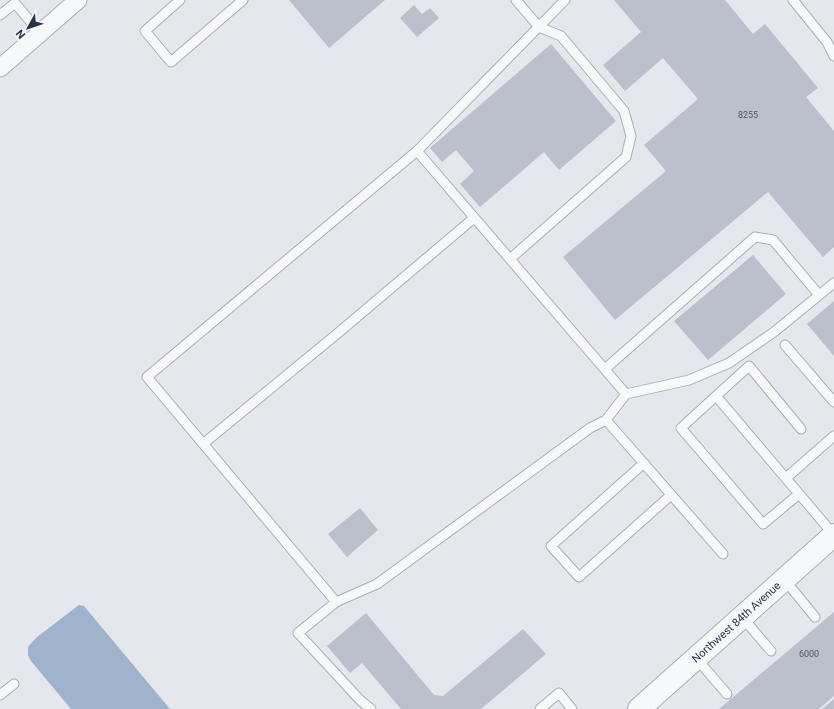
<svg xmlns="http://www.w3.org/2000/svg" width="834" height="709" font-family="Roboto,sans-serif">
<rect width="100%" height="100%" fill="#e4e7ec"/>
<!-- water -->
<path fill="#9fb4cc" d="M79,605l5,1 86,103h-99l-40,-48 -3,-6v-8l9,-10z"/>
<!-- building -->
<path fill="#bbc0ca" d="M289,0h96l-56,48z
M614,0h111l28,34 12,-10 53,64 -12,9 28,34v116l-11,10 -55,-65 -153,128 -52,-63 103,-86 -22,-26 54,-46 -35,-41 -38,33 -22,-26 38,-33z
M414,5l8,9 8,-6 9,10 -22,19 -17,-19z
M551,44l65,77 -57,49 -15,-18 -64,55 -20,-23 14,-13 -18,-21 -14,12 -12,-14z
M753,255l33,39 -78,66 -34,-39z
M834,301v55l-27,-32z
M360,508l18,22 -31,27 -19,-23z
M834,612v84l-15,13h-100z
M366,613l68,82 9,1 80,-67 23,25 -65,55h-80l-39,-46 -12,10 -23,-27z
M834,699v10h-12z"/>
<g fill="none" stroke-linecap="round" stroke-linejoin="round">
<defs>
<path id="service" d="M180,0l-35,31 26,31 72,-62
M565,0l-148,151 209,243 -20,26 117,134
M793,0l34,42 7,14
M0,15l15,-12 25,30
M510,259l116,-102 5,-21 -7,-25 -63,-75 -22,-9 -23,-27
M785,345l49,57
M605,369l150,-132 18,3 46,55
M626,394l63,-14 40,-17 45,-31 60,-49
M716,396l33,-30 52,63
M203,444l135,-111 136,-115
M644,463l-93,83 28,31 92,-82
M786,478l48,-42
M799,494l-36,30 -82,-96 35,-32c39,46 79,93 118,139
M784,579l31,38
M336,602l-189,-225 270,-226
M742,617l29,34
M696,658l31,36
M0,695l14,-11
M371,709l-11,-9 -62,-67 38,-31 41,-18 213,-156 16,-8
M540,709l19,-16 13,16"/>
<path id="minor" d="M0,68l78,-68"/>
<path id="tertiary" d="M639,709l195,-174"/>
</defs>
<!-- service casing -->
<use href="#service" stroke="#a9aeb7" stroke-width="11"/>
<!-- minor casing -->
<use href="#minor" stroke="#a9aeb7" stroke-width="19"/>
<!-- tertiary casing -->
<use href="#tertiary" stroke="#a9aeb7" stroke-width="24"/>
<!-- service -->
<use href="#service" stroke="#f7f8fa" stroke-width="9"/>
<!-- minor -->
<use href="#minor" stroke="#f7f8fa" stroke-width="17"/>
<!-- tertiary -->
<use href="#tertiary" stroke="#f7f8fa" stroke-width="22"/>
</g>
<g text-anchor="middle" stroke-width="3.5" stroke-linejoin="round" paint-order="stroke">
<!-- number labels -->
<g font-size="9" fill="#4f5766">
<text x="748" y="118">8255</text>
<text x="809" y="657">6000</text>
</g>
<!-- street labels -->
<g font-size="11" fill="#2b3445" stroke="#f4f6f9">
<text transform="translate(736 622) rotate(-42)" y="4">Northwest 84th Avenue</text>
</g>
</g>
<!-- north arrow -->
<g transform="translate(28 28) rotate(230)" stroke="#f4f6f9" stroke-width="3" paint-order="stroke">
<path d="M0-3L7 15L0 10L-7 15Z" fill="#2b3445"/>
<text y="-6" font-size="11" font-weight="bold" text-anchor="middle" fill="#2b3445">N</text>
</g>
</svg>
